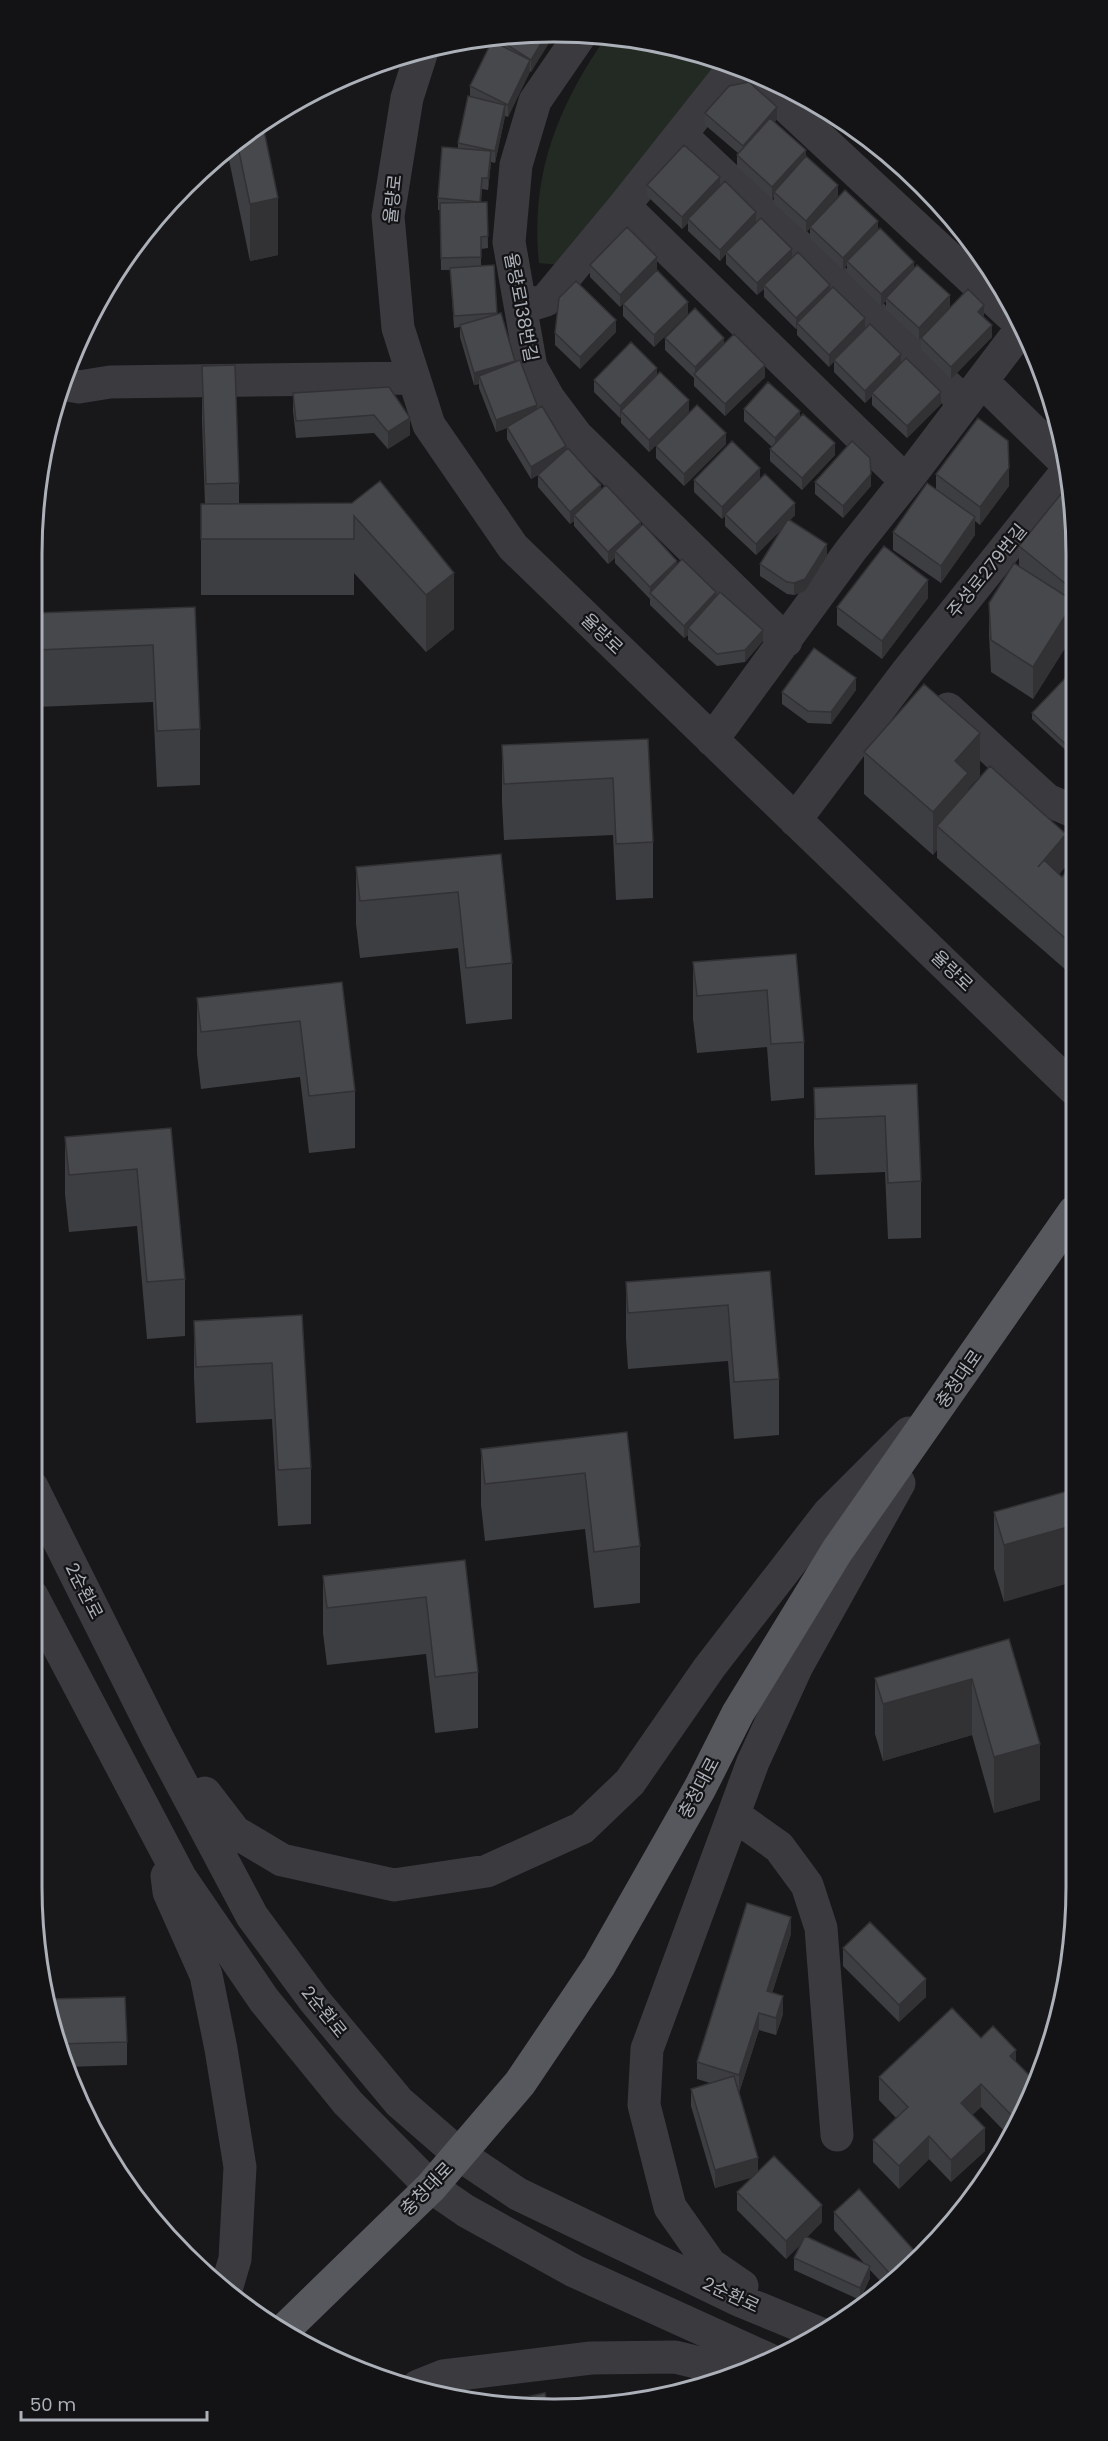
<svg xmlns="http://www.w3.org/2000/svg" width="1108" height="2441" font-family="Poppins,'Noto Sans KR',sans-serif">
<rect width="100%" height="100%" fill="#18181a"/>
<!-- green -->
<path fill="#232a24" d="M606,37l50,4 66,21 -162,203 -21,-2c-9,-88 18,-155 67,-226z"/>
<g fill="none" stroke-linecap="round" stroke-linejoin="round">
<!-- minor -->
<path stroke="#3a3a3f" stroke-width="33" d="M581,34l-46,67 -19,64 -7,77 22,125 18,32 27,36 210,206
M422,51l-15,47 -19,118 10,112 31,97 84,122 561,542
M746,69l271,252
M681,135l283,267
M624,206l282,275
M521,308l25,-8 78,-94 111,-140
M982,381l84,82
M62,384l17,3 31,-5 304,-4
M948,709l99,91 26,11
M712,740l139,-190 55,-69 116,-153
M795,820l112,-148 161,-202
M32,1487l126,252 94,177 62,84 85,102 61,53 58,39 223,107 80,33
M32,1596l148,281 84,123 84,103 83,84 35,24 108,60 196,89
M205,1793l30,39 47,28 112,25 93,-14 95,-43 48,-46 79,-114 119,-154 81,-81
M734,1815l45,32 28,38 14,43 16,207
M167,1876l2,16 37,83 15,74 19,118 -5,92 -8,27
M742,2286l-32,-22 -40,-57 -26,-102 3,-56 106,-287 44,-96 102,-183
M418,2386l25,-10 148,-18 84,-1 66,16"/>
<!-- major -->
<path stroke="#56585d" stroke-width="33" d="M283,2331l148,-144 89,-104 79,-117 101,-178 38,-75 99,-162 237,-339"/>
</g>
<!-- wall -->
<path fill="#3d3e41" d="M554,32l-23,40 -1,-1 -22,46 -3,-1 -10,47 -4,-1 -3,28 -6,-1 -1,14 6,-1 1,46 -7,1v17l16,48 18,48 22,47 29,41 35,39 40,37 36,38 39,31 47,46 -18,21 -28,4 -29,-26v-5l-4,3 -34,-33v-6l-35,-36v-5l-7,6 -34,-38v-5l-4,3 -32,-37v-12l-7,4 -24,-40v-11l-11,4 -17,-44v-4l-5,1 -14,-48v-10l-6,1 -4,-58h-9l-1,-60h-2v-12l20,-49v-6l12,-46v-11l23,-44v-4z
M807,102l38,22 -6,6z
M705,113l72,6 -2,3 31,34 32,40 -11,13 51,21 72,77 -13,14 47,-4 8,20 -41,42 -30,-29v-11l-2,1 -33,-30v-9l-5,5 -34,-33v-8l-4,5 -33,-31v-11l-4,5 -32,-29v-7l-2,2 -35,-32v-12l1,-2 -33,-28z
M262,121l16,134 -28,6 -21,-101 -20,5z
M852,128l20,11 23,23 -3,3 -40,-36z
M647,185l73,2 72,71 38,32 35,39 36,33 40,42 -34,34 -35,-33v-9l-7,7 -31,-31v-11l-5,6 -32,-32v-7l-1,1 -32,-32v-8l-7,6 -31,-31v-10l-6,7 -32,-30v-8l-6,6 -35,-33z
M590,265l67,4 -37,38 -30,-30z
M623,304l65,10 -34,33 -31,-31z
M616,332l-36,37 -25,-24v-12z
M665,338l100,39 -40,39 -31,-30v-8l-29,-28z
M1037,355l6,23 -9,-6v-12z
M202,366l37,117v20h113l102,126 -28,23 -72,-79v22h-153v-91h4l-3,-82z
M657,375l32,37 -40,40 -28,-29v-6l-1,1 -26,-26v-12z
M389,387l21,48 -22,14 -14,-16 -78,5 -3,-27v-18z
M744,409l56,8 35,38 -33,35 -32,-29v-12l2,-2 -28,-26z
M726,444l-42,42 -28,-28v-12z
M936,474l73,12 -29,39 -5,-4v14l-34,48 -48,-33v-18l43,-43z
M760,479l35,36 -5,5 37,36 -22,35 -11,4 -7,-1 -27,-18v-12l23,-36 -27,27 -31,-29v-10l-3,3 -28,-27v-12z
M815,482l56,4 -28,32 -28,-24z
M1072,503v134l-39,62 -42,-27 -2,-37v-32l30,-38v-19z
M928,598l-46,61 -45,-34v-18z
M195,607l5,122v56l-43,2 -4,-85 -116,5 -1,-37v-57z
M1073,670v87l-41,-38v-6z
M856,690l-25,34 -23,-1 -26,-19v-12z
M648,739l5,103v56l-37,2 -3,-65 -109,5 -2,-38v-57z
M864,752l116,24 -12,13v2l98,75 -7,8 3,3 11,-13 1,113 -137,-119v-8l-4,5 -69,-61z
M501,854l11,109v56l-46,5 -8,-76 -98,10 -4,-34v-57z
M796,954l8,88v56l-33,3 -4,-54 -70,6 -4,-34v-57z
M342,982l13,109v57l-46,5 -9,-76 -99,12 -4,-35v-56z
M917,1084l4,97v57l-33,1 -3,-67 -70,3 -1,-30v-57z
M171,1128l14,151v57l-38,3 -10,-113 -68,6 -4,-38v-57z
M770,1271l9,108v56l-45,4 -6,-78 -100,8 -2,-30v-57z
M302,1315l9,153v56l-33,2 -6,-107 -76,4 -2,-45v-57z
M627,1432l13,114v57l-46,5 -9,-79 -100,12 -4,-36v-56z
M1075,1489l-71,113 -10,-33v-57z
M465,1560l13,112v56l-43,5 -9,-79 -99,11 -4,-32v-57z
M1009,1639l31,161 -46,13 -22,-78 -89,26 -8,-27v-56z
M1076,1835v52l-1,13 -2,-8v-56z
M791,1934l-19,59 11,21 -7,21 -17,-5 -20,63 -1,-1 20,80 64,50 -15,15 57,26 -30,-33v-18l84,43 -35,29 -13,-14v8l-10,22 -66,-30v-12l8,-15 -16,16 -49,-49v-18l15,-15 -37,11 -24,-82v-17l19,-6 -13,-4v-17z
M843,1948l83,49 -27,25 -56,-56z
M50,1999l77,43v23l-62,2 -6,-12z
M981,2038l35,24 21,25 -30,47 -26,-27 -9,8 13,36 -34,31 -22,-23 -30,30 -26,-27v-22l23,-22 -17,-18v-23z"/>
<!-- shaded-wall -->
<path fill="#323235" d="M548,32h8l-25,40v-12z
M530,60v12l-22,45v-12z
M505,105v12l-10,46v-12z
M777,107v12l-34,39v-12z
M839,120l6,4 -6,6z
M229,148v12l-20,5z
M806,150v11l-32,31v5l-2,2v-12z
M491,151v12l-3,27v-12z
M720,177v12l-32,30v4l-6,6v-12z
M838,185v11l-32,37v-12z
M278,198v57l-28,6v-57z
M756,212v12l-30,28v2l-6,7v-11z
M878,221v12l-31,28v4l-4,5v-12z
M792,249v12l-28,24v4l-7,6v-12z
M657,257v12l-37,38v-12z
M914,262v11l-28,25v3l-5,5v-12z
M830,285v12l-33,26v5l-1,1v-11z
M950,295v12l-31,33v-12z
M688,302v12l-34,33v-12z
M984,305v12l-6,7v-12z
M865,318v12l-36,37v-12z
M616,320v12l-36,37v-12z
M992,325v12l-41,42v-12z
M724,338v12l-29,25v-8z
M901,354v12l-29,27v3l-7,7v-12z
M515,361v12l-36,3v8l-5,1v-12z
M765,365v12l-40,39v-12z
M657,368v12l-36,31v6l-1,1v-12z
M941,392v12l-34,34v-12z
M689,400v12l-40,40v-12z
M537,405v12l-30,10v1l-11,4v-12z
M800,411v12l-25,27v-12z
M410,418v17l-22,14v-17z
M726,433v11l-42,42v-12z
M835,443v12l-33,35v-12z
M566,446v12l-35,21v-12z
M760,468v12l-35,34v2l-3,3v-12z
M1009,468v18l-29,39v-18z
M871,474v12l-28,32v-12z
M601,485v12l-27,18v6l-4,3v-12z
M795,503v12l-39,40v-11z
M975,517v18l-34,48v-17z
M641,522v12l-26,17v7l-7,6v-12z
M827,544v12l-22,35 -11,4v-12z
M677,561v11l-27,21v-6z
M454,573v56l-28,23v-57z
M928,580v18l-46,61v-18z
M716,592v12l-28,24v7l-4,3v-12z
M1072,605v32l-39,62v-32z
M763,630v11l-18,21v-12z
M856,678v12l-25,34v-12z
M980,733v43l-12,13v26l-31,11v24l-4,5v-43l22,-51z
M1066,834v32l-28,33v-32z
M1075,1525l1,56 -72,21v-57z
M972,1679v56l-89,26v-57z
M1040,1744v56l-46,13v-56z
M791,1917v17l-24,75v-18z
M926,1979v18l-27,25v-17z
M783,1996v18l-7,21v-17z
M759,2013v17l-20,63v-18z
M1016,2050v23l-6,-17z
M981,2084v23l-20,19v-23z
M985,2128v23l-34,31v-22z
M929,2136v23l-30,30v-23z
M758,2158v18l-43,12v-18z
M154,2205v16l-4,-6z
M822,2205v17l-36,37v-18z
M870,2266v12l-10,22v-12z"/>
<!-- building -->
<path fill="#47484c" stroke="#323235" stroke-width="1.5" d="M548,32l-17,28 -36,-23z
M492,41l38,19 -22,45 -38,-19z
M749,82l28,25 -34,39 -38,-33 24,-27z
M468,96l37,9 -10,46 -37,-8z
M770,118l36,32 -34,37 -35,-32z
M262,121l16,77 -28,6 -13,-62z
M684,145l36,32 -38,40 -35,-32z
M442,147l49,4 -3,27h-6l-2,24 -42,-4z
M806,156l32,29 -32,36 -32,-29z
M725,181l31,31 -36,38 -32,-31z
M845,190l33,31 -35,37 -33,-31z
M487,202l1,34 -7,1v20l-40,1 -1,-55z
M761,218l31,31 -35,34 -31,-31z
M627,227l30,30 -37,38 -30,-30z
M880,228l34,34 -33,32 -34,-33z
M798,252l32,33 -34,33 -32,-33z
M494,265l3,48 -43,3 -4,-48z
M917,265l33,30 -31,33 -33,-30z
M657,270l31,32 -34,33 -31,-31z
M576,281l40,39 -36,37 -25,-24 4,-35z
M833,287l32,31 -36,37 -32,-32z
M968,289l16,16 -6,7 14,13 -41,42 -30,-29z
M695,308l29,30 -29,29 -30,-29z
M501,313l14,48 -41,12 -14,-48z
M870,324l31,30 -36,37 -31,-31z
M734,334l31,31 -40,39 -31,-30z
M631,342l26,26 -37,38 -26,-26z
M1037,355l2,9 -5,-4z
M906,358l35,34 -34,34 -35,-33z
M520,360l17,45 -41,15 -17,-44z
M235,365l4,118 -33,1 -4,-118z
M660,372l29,28 -40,40 -28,-29z
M768,382l32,29 -25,27 -31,-29z
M389,387l21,31 -22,14 -14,-17 -78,6 -3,-28z
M697,405l29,28 -42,41 -28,-28z
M542,406l24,40 -35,21 -24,-40z
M803,414l32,29 -33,35 -32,-29z
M978,418l30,23 1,27 -29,39 -44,-33z
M732,441l28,27 -38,39 -28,-27z
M852,441l18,17 1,16 -28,32 -28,-24z
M568,448l33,37 -31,27 -32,-37z
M765,474l30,29 -39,41 -31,-30z
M380,481l74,92 -28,22 -72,-79v23h-153v-35l151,-1z
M927,483l48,34 -34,49 -48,-34z
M606,485l35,37 -33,30 -34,-37z
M1061,494l11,9v86l-53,-43z
M788,519l39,25 -22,35 -11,4 -7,-1 -27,-18z
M643,524l34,37 -27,26 -35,-36z
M884,546l44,34 -46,61 -45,-34z
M682,559l34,33 -32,34 -34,-33z
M1014,563l58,37v5l-39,62 -42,-27 -2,-37z
M720,592l43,38 -18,20 -28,4 -29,-26z
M195,607l5,122 -43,2 -4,-86 -116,5 -1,-37z
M814,648l42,30 -25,34 -23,-1 -26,-19z
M1073,670v81l-41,-38z
M924,684l56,49 -25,28 13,12 -35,39 -69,-60z
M648,739l5,103 -37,2 -3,-66 -109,6 -2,-39z
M990,766l76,68 -28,33 6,-7 18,17 11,-13v81l-136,-119z
M501,854l11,109 -46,5 -8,-76 -98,9 -4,-34z
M796,954l8,88 -33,2 -4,-54 -70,6 -4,-34z
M342,982l13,109 -46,5 -9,-75 -99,11 -4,-34z
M917,1084l4,97 -33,2 -3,-67 -70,3 -1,-31z
M171,1128l14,151 -38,3 -10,-113 -68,6 -4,-38z
M770,1271l9,108 -45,3 -6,-77 -100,8 -2,-31z
M302,1315l9,153 -33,2 -6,-107 -76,4 -2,-46z
M627,1432l13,114 -46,6 -9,-79 -100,11 -4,-35z
M1075,1489v36l-71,20 -10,-33z
M465,1560l13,112 -43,5 -9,-80 -99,11 -4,-32z
M1009,1639l31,105 -46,13 -22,-78 -89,25 -8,-26z
M1076,1835v13l-3,-12z
M747,1903l44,14 -24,74 16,5 -7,22 -17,-5 -20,62 -42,-13z
M870,1922l56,57 -27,26 -56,-57z
M125,1997l2,45 -70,2 -7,-45z
M952,2008l29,30 12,-12 23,24 -6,6 28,28 -1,3 -21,33 -35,-36 -20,19 24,25 -34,32 -22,-24 -30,30 -26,-26 35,-33 -29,-30z
M734,2076l24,82 -43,12 -24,-81z
M774,2156l48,49 -36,36 -49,-49z
M859,2189l59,66 -26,21 -58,-64z
M137,2198l17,7 -4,10z
M805,2236l65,30 -10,22 -66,-30z
M545,2393l2,10 -40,-2z"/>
<g text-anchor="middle" stroke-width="4.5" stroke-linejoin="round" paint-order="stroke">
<!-- street labels -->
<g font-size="18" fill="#acb0b8" stroke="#131315">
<text transform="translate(393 199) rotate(-84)" y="6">율량로</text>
<text transform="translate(521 307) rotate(79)" y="6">율량로138번길</text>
<text transform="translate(987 571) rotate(-51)" y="6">주성로279번길</text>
<text transform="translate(602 634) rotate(44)" y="6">율량로</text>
<text transform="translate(952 971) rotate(44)" y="6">율량로</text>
<text transform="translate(959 1379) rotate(-55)" y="6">충청대로</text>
<text transform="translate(84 1591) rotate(63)" y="6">2순환로</text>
<text transform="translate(699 1788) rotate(-62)" y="6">충청대로</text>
<text transform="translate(324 2012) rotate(51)" y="6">2순환로</text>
<text transform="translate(427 2189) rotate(-46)" y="6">충청대로</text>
<text transform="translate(731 2295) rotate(25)" y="6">2순환로</text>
</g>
</g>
<!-- crop -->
<path d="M0 0H1108V2441H0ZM554 42H554A512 512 0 0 1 1066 554V1887A512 512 0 0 1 554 2399H554A512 512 0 0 1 42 1887V554A512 512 0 0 1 554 42Z" fill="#131315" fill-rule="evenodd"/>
<path fill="none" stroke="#acb0b8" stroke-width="3" d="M554 42H554A512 512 0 0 1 1066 554V1887A512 512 0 0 1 554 2399H554A512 512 0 0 1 42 1887V554A512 512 0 0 1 554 42Z"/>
<!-- scale -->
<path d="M21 2411v9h186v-9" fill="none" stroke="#acb0b8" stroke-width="3"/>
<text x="30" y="2411" font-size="18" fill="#acb0b8" stroke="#131315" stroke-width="4.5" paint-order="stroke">50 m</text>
</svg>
